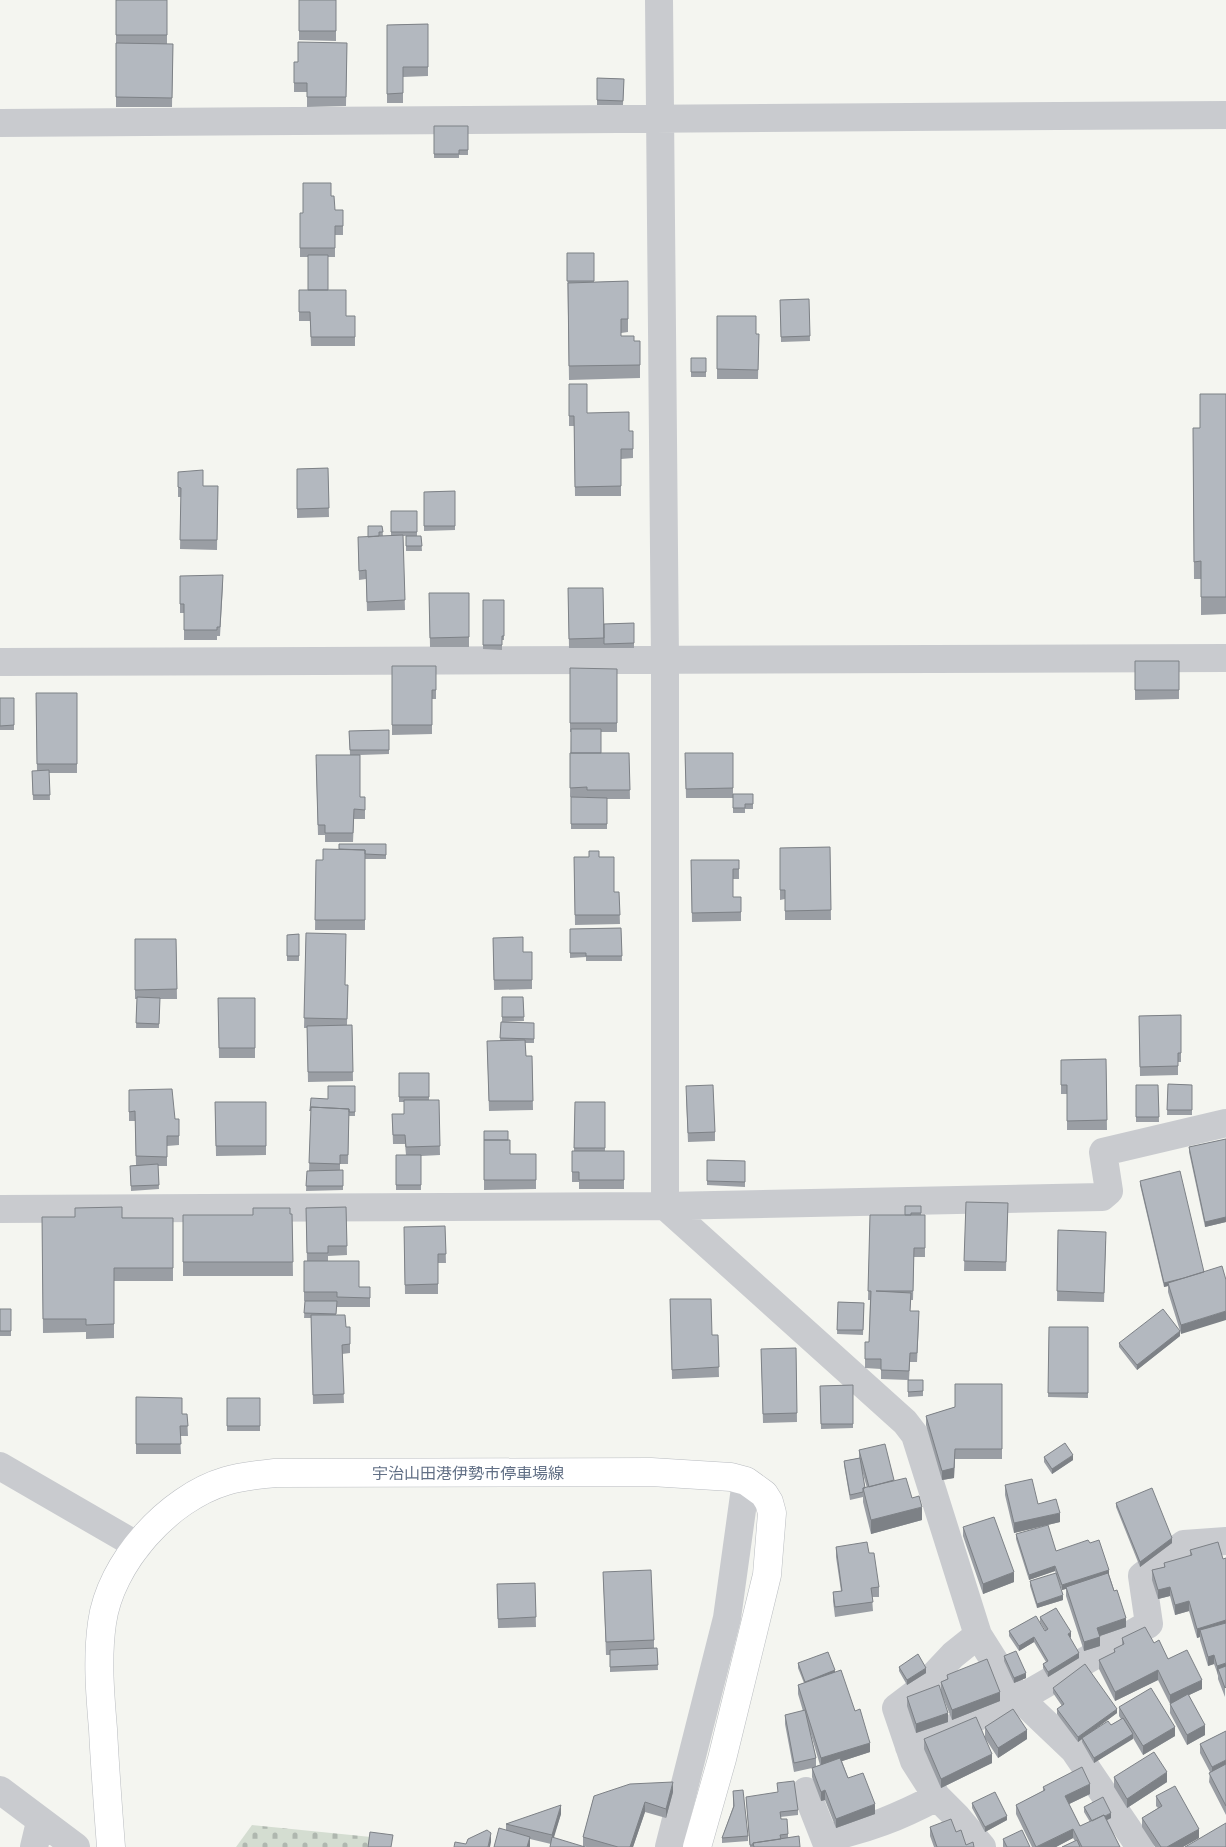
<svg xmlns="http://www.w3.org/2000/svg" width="1226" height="1847" font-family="Manrope,'Noto Sans JP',sans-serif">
<defs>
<pattern id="cemetery-stones" width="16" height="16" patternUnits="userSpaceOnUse" patternTransform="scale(1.25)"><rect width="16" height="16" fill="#d4ddd1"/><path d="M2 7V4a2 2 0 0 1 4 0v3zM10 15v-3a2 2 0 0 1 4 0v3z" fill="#afb7af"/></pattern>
</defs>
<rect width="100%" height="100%" fill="#f4f5f0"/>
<!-- cemetery -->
<path fill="url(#cemetery-stones)" d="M252,1825l129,13 -1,9h-144z"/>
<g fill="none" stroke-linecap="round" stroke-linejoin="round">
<defs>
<path id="major" d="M111,1847c-3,-39 -6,-78 -8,-118 -3,-35 -6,-71 -1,-106 8,-60 66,-125 124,-142 16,-5 33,-6 49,-8l376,-1 80,5 15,4 18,13 5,8 3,11 -5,62 -45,184 -25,88"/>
</defs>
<!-- major casing -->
<use href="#major" stroke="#b9bcc0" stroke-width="29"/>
<!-- minor -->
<path stroke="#c9cbcf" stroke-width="28" d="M659,0l6,660v546l240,216 10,13 63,200 38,60 58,55 66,97
M0,123l1226,-8
M0,662l1226,-4
M0,1209l665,-3 437,-9 7,-6 -6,-39 123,-29
M0,1466l138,80
M909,1747l110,-48 130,-75 -7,-48 42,-32 42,-3
M0,1790l76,57
M806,1791l22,56
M937,1797l-23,-36 -18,-53 25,-19 32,-34 25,-20
M825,1838c42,-8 74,-21 112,-41l20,20 25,30
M34,1847l6,-25
M669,1847l58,-229 19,-137"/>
<!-- major -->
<use href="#major" stroke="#fff" stroke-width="28"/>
</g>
<!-- wall -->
<path fill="#9a9ea4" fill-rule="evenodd" d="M116,0h51v44h6l-1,63h-56z
M299,0h37v41l-37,-1z
M428,24v52l-25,1v26h-16v-78z
M347,43l-1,63 -39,1v-15h-13v-30h4z
M597,78l27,1 -1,26h-26z
M434,126h34v29h-9v3h-25z
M331,196l4,14h8v25h-8v22h-7v33l18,26h9v30h-44l-1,-25h-11v-31h9v-33h-8v-44h3z
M567,253h27v29l34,-1v51l-7,1v3l13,5h6v37l-71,2z
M809,299l1,42 -29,1 -1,-42z
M717,316l39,18h3l-1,45h-41z
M691,358h15v19h-15z
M569,384l18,29 42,18h4v27l-12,1v37h-46l-1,-70h-5z
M1226,394v220l-25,1v-36h-7l-1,-151h7z
M328,468l1,49 -32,1v-49z
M178,472l25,14h15l-1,64 -37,-1 1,-52h-3z
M455,491v39l-31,1v-39z
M391,511h26v25h4l1,15h-16v-15h-3l2,74 -38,1 -1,-32 -7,1 -1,-43h10l14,-11 1,10h8z
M180,576l43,9 -3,51h-3v4h-33v-27h-4z
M568,588l36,36 30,-1v25h-65z
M429,593h40v54h-39z
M483,600h21v40h-2v10l-19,-1z
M1135,661h44v38l-44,1z
M392,666h44v33h-4v35l-40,1z
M617,669v63h-16v21h28l1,46h-23v30h-36v-32l16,1v-1h-17l1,-65h-1v-9z
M36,693h41v80h-28l1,27h-17l-1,-29h5z
M0,698h14v32h-14z
M389,730v24l-29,1v42h5v22h-11l-1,23h-28v-7h-7l-2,-71 34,-9 -1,-24z
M685,753h48v41h20v15h-8v4h-12v-15h-47z
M386,844v15h-21v71h-50l1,-70h7l16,-11z
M830,847l1,73h-46v-21l-5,1v-52z
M574,857h25l15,35h5l1,32 -45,1z
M691,860h48v19h-6v18h8v24l-49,1z
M621,928l1,33h-36v-4l-16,1v-29z
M306,933l39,52h3l-1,40h5l1,56 -45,1 -1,-54h-3z
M299,934v27h-12v-26z
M493,938l30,14h9v37l-38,1z
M135,939h41l1,60h-17l-1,29h-23l1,-29h-2z
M502,997h21l1,24 -22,1z
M218,998h37v60h-36z
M1181,1015v47h-3v13l-38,1 -1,-60z
M501,1022l33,1v20h-9l1,13h6l1,54 -44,1 -2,-70h13z
M1106,1059l1,71h-40v-36h-6v-34z
M399,1073h30v27h10l1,55 -19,1v34h-25v-35h10l-1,-11h-12l-1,-30h12v-12h-5z
M1168,1084l24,1v30h-25z
M1136,1085h22l1,37h-23z
M355,1086v30h-6l-1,48h-8v6h3v20l-37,1 1,-20h2l2,-55 17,-17z
M129,1090l46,29h4v26l-12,1v20h-9l1,23 -28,2 -1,-25 6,-1 -1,-44h-6z
M686,1095l29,37v9l-27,1z
M215,1102h51v53l-50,1z
M575,1102h30v49h19v38h-45v-7h-7v-31h2z
M1226,1139v83l-21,5 -16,-75v-5z
M484,1140h24l2,14h26v35l-52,1z
M707,1160l38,1v26l-38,-2z
M1140,1181l64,91 -23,62 -13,-42v-6l-4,1 -24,-102z
M966,1202l42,1 -2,68h-42z
M921,1206v9h4v42h-11l-1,43h-2l-1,11 9,10 -2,41h-7l-1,18h14v16l-15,1v-17l-27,-1v-10l-16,-1v-9l4,-17 1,-42h-2l2,-85h35z
M346,1207l1,48 -19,1v5l31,26h11v20h-33v-6h-20h20l-1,14 10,12h4v26l-8,1 2,49 -31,1 -2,-86h-7l1,-17h-1v-40h3l-1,-53z
M292,1214l1,62h-110v-61h70z
M42,1217l131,1v63h-59v57l-28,1v-7l-43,1z
M445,1226l1,37h-8v31h-33l-1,-67z
M1058,1230l48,11 -2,61 -47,-1z
M670,1299l42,36h6l1,42 -47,2z
M838,1302l26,1 -1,32 -26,-1z
M0,1309h11v27h-11z
M1049,1327h39v71l-40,-1z
M1180,1336l-43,34 -18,-23v-4z
M796,1348l1,74 -34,1 -2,-74z
M1002,1384v75h-47l-1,19 -12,2 -16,-55v-9l29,-9z
M853,1385v43l-32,1 -1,-43z
M136,1397l46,17h5l1,22h-8l1,18h-45z
M227,1398h33v33h-33z
M859,1450l35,31 18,17 10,22 -51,14 -8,-32v-5l-13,3 -6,-35v-4l15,-3zM861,1467l6,21h-2z
M1044,1457l29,3 -21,14 -8,-12z
M1005,1485l33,19 22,18 -46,11 -9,-38z
M1116,1503l56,40 -32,24 -24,-60z
M963,1527l51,55 -31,12 -20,-58z
M1016,1534l40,17 34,-8 19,31 17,53 -26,9v10l-16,5 -18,-55v-7l-4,1 -7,-19 -26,9 -13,-41z
M836,1547l33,6 10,34v10h-7l1,14 -38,6 -2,-16v-9l8,-1 -5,-34z
M1190,1550l33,9 3,-1 -1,139 -7,-18v-4l-4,-11 -6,2 -8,-26v-3l-3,1 -8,-27 -14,4 -5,-19 -12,3 -6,-19v-10l12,-3v-4l26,-7z
M603,1572l51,68v8h3l1,22 -48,2v-17h-4z
M1030,1581l33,19 -26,8 -7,-22z
M535,1583l1,44 -38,1 -1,-44z
M1040,1617l31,20 -1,1 9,20 -31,19 -5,-9v-4l3,-2 -12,-20 -15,9 -10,-15v-5h36v-1l-5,-8z
M1122,1638l32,5 14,16 34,30 -13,6 16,40 -18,10 -17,-32v-9l-12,-24 -43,21 -16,-32v-9l15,-7v-4l8,-4z
M1004,1656l22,22 -12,5 -10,-22z
M798,1663l37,9 20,39 15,41 -28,9 6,17 27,36 -39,14 -11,-28 -4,1 -9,-24v-9l-18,4 -9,-48v-9l18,-4 -5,-17v-9l6,-2 -6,-15zM810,1731l10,34 -4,1v-8z
M899,1667l27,6 -19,12 -8,-14z
M947,1675l53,26 -48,19 -11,-28 7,30 -32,11 -9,-27v-9l34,-6v-9l6,-3z
M1053,1688l64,25 -23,17 17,-5 10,-6 -2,-3v-9l56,29 -32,19 -10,-17 -39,25 -12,-21v-3l-4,3 -21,-28v-5l5,-3 -9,-13z
M985,1727l42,12 -29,19 -13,-20 7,25 -51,25 -17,-39v-10l61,-3z
M1226,1731v84l-17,-33 1,-10 -10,-19v-9z
M1114,1777l53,5 -40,26 -13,-21z
M1043,1787l47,7 -21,10 11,22 10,-4 -6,-10v-5l27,11 -4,2 13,27h-58l13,-6 -2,-3 -17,9h-24l-16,-33v-9l27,-14z
M733,1791l15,45v5l-26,2v-5l11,-31z
M673,1792l-7,26 -21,-6 -12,35h-47l-3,-1v-9l11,-41z
M1156,1796l43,42 -16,9h-28l-13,-20v-9l16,-10 -2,-2z
M746,1797l52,13v5l-18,2 1,2 7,15v4l12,9h-50z
M972,1803l35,17 -22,12 -13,-24z
M561,1814l-10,30 -21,-5v8h-36l12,-17v-6z
M930,1827l26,5 10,13 8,2h-40l-4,-11z
M1003,1839l27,8h-27z"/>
<!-- shaded-wall -->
<path fill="#7d8186" d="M1226,1217v5l-21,5v-5z
M1204,1273l-36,10v3l-4,1v-4z
M1226,1311v9l-45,14v-9z
M1180,1331v5l-43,34v-5z
M955,1449l-1,29 -12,2v-9z
M1073,1455v5l-21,14v-5z
M922,1507v13l-51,14v-14z
M1060,1513v9l-46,11v-10z
M1172,1538v5l-32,24v-5z
M1055,1566v5l-26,9v-5z
M1109,1570v5l-47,15v-5z
M1014,1572v10l-31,12v-10z
M1170,1587v9l-12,3v-9z
M1063,1595v5l-26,8v-4z
M1189,1601v10l-14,4v-10z
M1126,1618v9l-29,10v-9z
M1226,1620v10h-26v7l-3,1v-9z
M1071,1632v5l-3,2v-5z
M1034,1637v5l-15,9v-5z
M1100,1637v9l-16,5v-9z
M1079,1653v5l-31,19v-5z
M1214,1655v9l-6,2v-9z
M1226,1663v10l-8,-4 -1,7v-10z
M926,1668v5l-19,12v-5z
M835,1670v5l-30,7z
M1158,1670v10l-43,21v-9z
M1026,1673v5l-12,5v-5z
M1202,1680v9l-32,15v-9z
M1000,1692v9l-48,19v-10z
M1117,1709v4l-39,29v-5z
M948,1713v9l-32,11v-9z
M1205,1725v10l-18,10v-10z
M1175,1727v9l-32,19v-9z
M1027,1730v9l-29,19v-10z
M1133,1734v5l-39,24v-5z
M870,1743v9l-49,16v-10z
M992,1754v9l-51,25v-9z
M1226,1760v10l-14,7v-10z
M1167,1772v10l-40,26v-9z
M673,1782v10l-7,26v-9z
M1090,1784v10l-25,12v-10z
M825,1790v10l-4,1v-9z
M645,1802v10l-12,35h-3z
M875,1804v10l-39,14v-9z
M561,1805v9l-9,30v-9z
M1111,1813v5l-18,9v-4z
M1007,1816v4l-22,12v-5z
M1073,1829v9l-17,9h-19z
M1199,1829v9l-16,9h-16z
M491,1833v9l-1,5h-2z
M530,1837v10h-3z"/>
<!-- building -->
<path fill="#b3b8bf" stroke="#7d8186" d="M116,0h51v35h-51z
M299,0h37v31h-37z
M428,24v43h-25v26l-16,1v-69z
M298,42l49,1 -1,54h-39v-14h-13v-21h4z
M116,43l57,1 -1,54 -56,-1z
M597,78l27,1 -1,22 -26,-1z
M434,126h34v24h-9v4h-25z
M303,183h28v13h3l1,14h8v16h-8v22h-35v-35h3z
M567,253h27v28h-27z
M308,255h20v35h-20z
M628,281v38h-7v17h13v5h6v24l-71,1 -1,-83z
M299,290h47v26h9v21h-44l-1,-25h-11z
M809,299l1,37 -29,1 -1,-37z
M717,316h39v18h3l-1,36 -41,-1z
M691,358h15v14h-15z
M569,384h18v29l42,-1v19h4v18h-12v37l-46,1 -1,-71h-5z
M1200,394h26v203h-25v-36l-7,1 -1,-134h7z
M328,468l1,40 -32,1v-40z
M203,470v16h15l-1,54h-37l1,-52 -3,-1v-15z
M455,491v35h-31v-34z
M391,511h26v21h-26z
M368,526h14l1,6h-4v4l-11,1z
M403,535l2,65 -38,2 -1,-32 -7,1 -1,-34z
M406,536h15l1,10h-16z
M223,575l-3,52h-3v3h-33v-26h-4v-28z
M568,588h35l1,50 -35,1z
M429,593h40v44l-39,1z
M483,600h21v36h-2v9h-19z
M634,623v20l-30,1v-20z
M1135,661h44v29h-44z
M392,666h44v24h-4v35h-40z
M570,668l47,1v54h-47z
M36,693h41v71h-40z
M0,698h14v27l-14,1z
M571,729h30v24h-30z
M389,730v20h-39l-1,-19z
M570,753h59l1,37h-43v-3l-17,1z
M685,753h48v35l-47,1z
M316,755h44v42h5v13l-11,-1 -1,24h-28v-8h-7z
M49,770l1,25h-17l-1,-24z
M733,794h20v10h-8v4h-12z
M571,797l36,1v26h-36z
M339,844h47v11l-21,-1v-4l-26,-1z
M830,847l1,63 -46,1v-21h-5v-42z
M323,849l42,1v70h-50l1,-60h7z
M589,851h10v6h15v35h5l1,23h-45l-1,-58h15z
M691,860h48v9h-6v28h8v15l-49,1z
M621,928l1,28h-36v-3h-16v-24z
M306,933l40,1 -1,51h3l-1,34 -43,-1z
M299,934v22h-12v-21z
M523,937v15h9v28h-38l-1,-42z
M135,939h41l1,50 -42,1z
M137,997l23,1 -1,26 -23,-1z
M502,997h21l1,20h-22z
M218,998h37v50h-36z
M1181,1015v38h-3v13l-38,1 -1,-51z
M501,1022l33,1v16l-34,-1z
M352,1025l1,47h-45l-1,-46z
M525,1040l1,16h6l1,45h-44l-2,-60z
M1106,1059l1,61 -40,1v-36h-6v-25z
M399,1073h30v24h-30z
M1168,1084l24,1v25h-25z
M713,1085l2,47 -27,1 -2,-47z
M1136,1085h22l1,32h-23z
M328,1086h27v26h-6v-3l-38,-2 -1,4 1,-13 17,1z
M172,1089l3,30h4v17h-12v21l-31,-1 -1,-45 -6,1v-22z
M404,1100h35l1,46 -34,1 -1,-12h-12l-1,-21h12z
M215,1102h51v44h-50z
M575,1102h30v46h-31z
M311,1107l38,2 -1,46h-8v9l-31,-1z
M484,1131h24v9h-24z
M1226,1139v78l-21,5 -16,-75z
M484,1140h26v14h26v26h-52z
M572,1151h52v29h-45v-8h-7z
M396,1155h25v30h-25z
M707,1160l38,1v21l-38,-1z
M158,1164l1,21 -28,1 -1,-20z
M343,1170v16h-37l1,-15z
M1180,1171l24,101 -20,6 -20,5 -24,-102z
M966,1202l42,1 -2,59 -42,-1z
M905,1206h16v7h-10v2h-6z
M122,1207v11h51v50h-59v56l-28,1v-6h-43l-1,-102h33v-9z
M346,1207l1,39h-19v7h-21l-1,-45z
M253,1208h37v6h2l1,48h-110v-47h70z
M870,1215h55v33h-11l-1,43h-37l35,2 -1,18h9l-2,42h-7l-1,18 -28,-1v-11h-16v-17h4l2,-51h-3z
M445,1226l1,28h-8v30l-33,1 -1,-58z
M1058,1230l48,2 -2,61 -47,-2z
M304,1261h55v26h11v11l-33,-1v-5h-33z
M1222,1266l4,14v31l-45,14 -13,-42z
M670,1299h41l1,36h6l1,32 -47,3z
M305,1301h32l-1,13 -32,-1z
M838,1302l26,1 -1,27h-26z
M0,1309h11v22h-11z
M1163,1309l17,22 -43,34 -18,-22z
M311,1315h34l1,12h4v17l-8,1 2,49 -31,1z
M1049,1327h39v66h-40z
M796,1348l1,65 -34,1 -2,-65z
M908,1380h15v11l-15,1z
M955,1384h47v65h-47l-1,19 -12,3 -16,-55 29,-9z
M853,1385v39h-32l-1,-38z
M136,1397l46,1v16h5l1,12h-8l1,18h-45z
M227,1398h33v28h-33z
M1065,1443l8,12 -21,14 -8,-12z
M885,1444l9,36 -25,7 -10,-37z
M860,1458l5,30h-2v4l-13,3 -6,-34z
M906,1478l6,20 7,-2 3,11 -51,13 -8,-32z
M1032,1479l6,25 18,-5 4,14 -46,10 -9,-38z
M1152,1488l20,50 -32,24 -24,-59z
M994,1517l20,55 -31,12 -20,-57z
M1048,1525l8,26 32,-11 2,3 9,-3 10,30 -47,15 -7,-19 -26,9 -13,-41z
M867,1542l2,11h5l5,34 -8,1 2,14 -38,5 -2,-15 9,-1 -6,-44z
M1218,1542l5,17 3,-1v62l-29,9 -8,-28 -14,4 -5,-18 -12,3 -6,-20 13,-3 -1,-4 28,-8 -2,-5z
M651,1570l3,70 -48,2 -3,-70z
M1056,1573l7,22 -26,9 -7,-23z
M1108,1573l6,18 3,-1 9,28 -29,10 3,9 -16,5 -18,-55z
M535,1583l1,34 -38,2 -1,-35z
M1056,1608l15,24 -3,2 11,19 -31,19 -5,-8 5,-3 -14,-24 -15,9 -10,-15 27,-15 9,15 3,-2 -8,-12z
M1226,1623v40l-9,3 -3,-11 -6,2 -8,-27z
M1145,1627l9,16 5,-3 9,19 19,-9 15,30 -32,15 -12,-25 -43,22 -16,-32 16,-8 -1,-3 10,-5 -2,-6z
M657,1648l1,17 -48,2v-17z
M1016,1651l10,22 -12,5 -10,-22z
M828,1652l7,18 -30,12 -7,-19z
M918,1654l8,14 -19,12 -8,-13z
M987,1659l13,33 -48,18 -11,-28 7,-3 -1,-4z
M1085,1664l32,45 -39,28 -21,-28 7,-5 -11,-16z
M1226,1666v21l-1,1 -7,-19z
M841,1670l14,41 5,-2 10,34 -49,15 -23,-73z
M939,1685l9,28 -32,11 -9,-27z
M1151,1688l24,39 -32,19 -24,-39z
M1188,1694l17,31 -18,10 -17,-31z
M1013,1709l14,21 -29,18 -13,-21z
M805,1710l11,48 -22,5 -9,-48z
M976,1717l16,37 -51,25 -17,-40z
M1123,1718l10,16 -39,24 -12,-20 26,-17 3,4z
M1226,1731v29l-14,7 -12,-23z
M1154,1752l13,20 -40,27 -13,-22z
M840,1758l8,20 15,-5 12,31 -39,15 -11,-29 -4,2 -9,-24z
M1226,1764v42l-17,-33z
M1082,1767l8,17 -25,12 15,30 24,-11 16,32h-38l-9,-18 -37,18 -20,-42 29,-15 -2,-3z
M794,1781l4,29 -18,2 1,7h6l1,15 -8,1 1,4 -28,4v2h-3l-4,-48 32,-5 -1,-9z
M673,1782l-7,27 -21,-7 -15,45h-12l-35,-10 11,-41 36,-12z
M1175,1786l24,43 -32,18h-6l-19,-29 20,-12 -6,-10z
M743,1790l5,46 -26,2 12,-32 -1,-15z
M995,1792l12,24 -22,11 -13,-24z
M1103,1797l8,16 -6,3 -1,-1 -12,6 -8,-14z
M561,1805l-9,30 -46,-11z
M951,1819l5,13 5,-2 5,15 7,-3 1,5h-37l-7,-20z
M1226,1823v24h-41z
M499,1828l31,9 -3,10h-33z
M487,1830l4,3 -3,14h-34l1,-5 11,2 2,-5z
M1022,1830l8,17h-23l-4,-8z
M370,1832l23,3 -2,12h-23z
M799,1836l1,11h-46l-1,-4z
M552,1837l33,10h-35z
M1077,1840l3,7h-18z"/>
<g text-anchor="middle" stroke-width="5" stroke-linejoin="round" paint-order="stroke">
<!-- street labels -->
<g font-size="16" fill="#616f85" stroke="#fff">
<text x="468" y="1479">宇治山田港伊勢市停車場線</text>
</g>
</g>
</svg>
